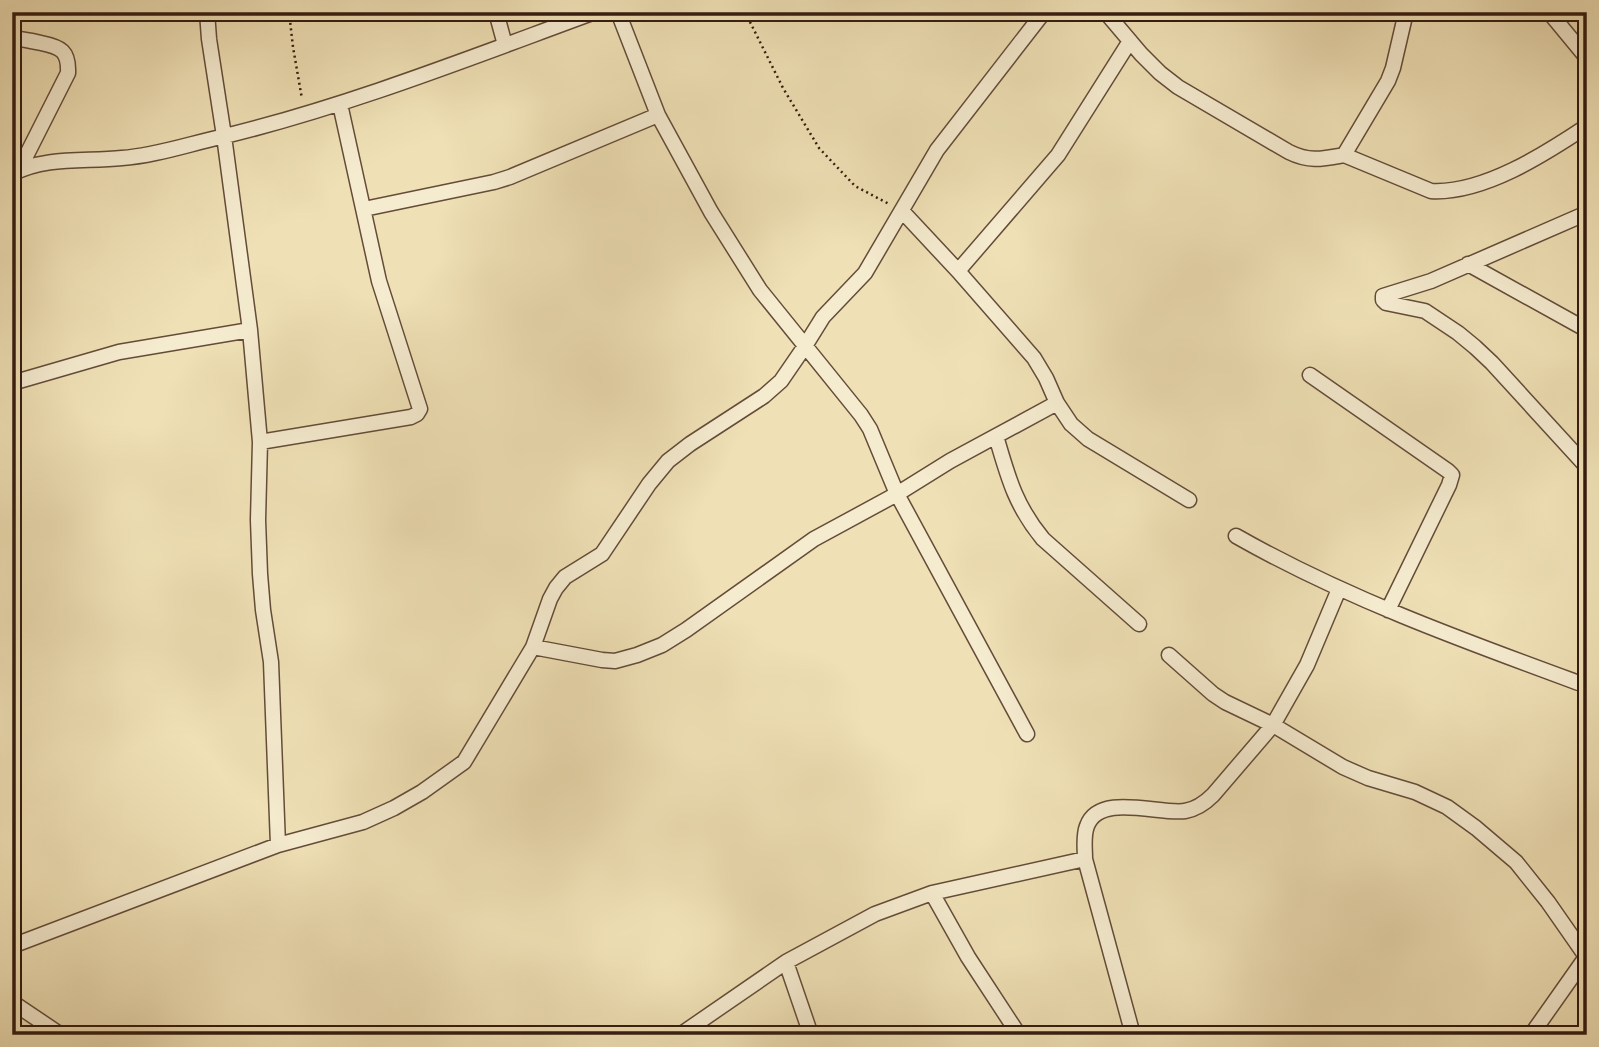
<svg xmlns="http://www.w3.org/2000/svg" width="1599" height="1047" font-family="'IM FELL Double Pica',serif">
<rect width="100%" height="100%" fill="#efe0b5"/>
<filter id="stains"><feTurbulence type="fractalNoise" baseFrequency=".00286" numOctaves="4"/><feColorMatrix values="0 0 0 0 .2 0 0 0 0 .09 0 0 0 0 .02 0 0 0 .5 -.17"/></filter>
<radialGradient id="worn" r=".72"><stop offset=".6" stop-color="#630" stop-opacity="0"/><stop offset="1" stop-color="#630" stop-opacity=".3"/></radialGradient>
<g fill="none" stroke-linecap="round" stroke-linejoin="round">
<defs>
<path id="street" d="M207,12l2,27 15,97 26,194 10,112 -2,78 2,54 3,36 8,52 7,183
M496,12l9,33
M618,12l40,103 53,97 49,78 101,125 9,14 27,65 130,240
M1103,12l5,3 33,39 19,19 18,14 111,65c20,10 33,7 55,3l44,-74 5,-13 13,-56
M1549,12l38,46
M12,38c10,1 20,3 29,5 20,4 28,8 27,30l-49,97
M1344,155l87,36c52,3 114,-37 156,-65
M12,174c34,-18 73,-12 110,-16 32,-2 67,-14 99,-21 128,-31 251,-80 374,-125
M364,209l130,-27 16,-5 148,-62
M902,211l56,60 76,87 12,20 11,25 14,21 17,15 101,61
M1587,213l-156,68 -48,15v4l3,3 39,8 33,22 17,14 17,16 95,104
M1468,264l119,66
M958,271l100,-116 72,-114
M1310,375l138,96 4,4 -3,10 -61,125
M12,383l107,-31 131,-22
M996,436c12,41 19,69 47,103l96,85
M260,442l151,-25 6,-3 3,-5 -41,-128 -39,-177
M1236,536c111,63 231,106 351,150
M533,647l69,13 13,1 22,-6 25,-10 24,-15 128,-91 83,-45 53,-33 107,-58
M1169,655l44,39 12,8 48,23 70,42 25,11 47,14 32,15 29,21 40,34 32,40 39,56
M932,893l36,64 51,78
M12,946l266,-101 85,-23 31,-14 28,-16 42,-30 69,-115 17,-48 6,-11 9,-11 37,-23 47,-70 19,-23 22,-17 74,-48 17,-15 24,-35 18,-29 42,-44 72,-123 107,-138
M786,962l25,73
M12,1002l49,33
M680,1035l106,-73 89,-48 57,-21 153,-34
M1133,1035l-48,-176c0,-11 -2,-23 2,-33 12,-34 73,-11 98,-15 12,-2 20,-8 28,-16l60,-70 34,-60 32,-76
M1531,1035l55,-78"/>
</defs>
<!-- street casing -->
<use href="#street" stroke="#644c39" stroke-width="17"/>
<!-- path -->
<path stroke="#351b10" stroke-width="2.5" stroke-dasharray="2 3.5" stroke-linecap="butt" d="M289,12l4,35 9,52
M745,12l38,76 36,60 36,38 34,18"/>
<!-- street -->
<use href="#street" stroke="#f5ebcf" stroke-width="14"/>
</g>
<!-- margin -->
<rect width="1599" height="1047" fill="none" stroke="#efe0b5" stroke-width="42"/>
<rect x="14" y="14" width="1571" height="1019" fill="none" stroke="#351b10" stroke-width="3.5"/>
<rect x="21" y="21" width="1557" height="1005" fill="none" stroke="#351b10" stroke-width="2"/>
<rect width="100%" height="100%" filter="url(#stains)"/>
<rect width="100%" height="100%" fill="url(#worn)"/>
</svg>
